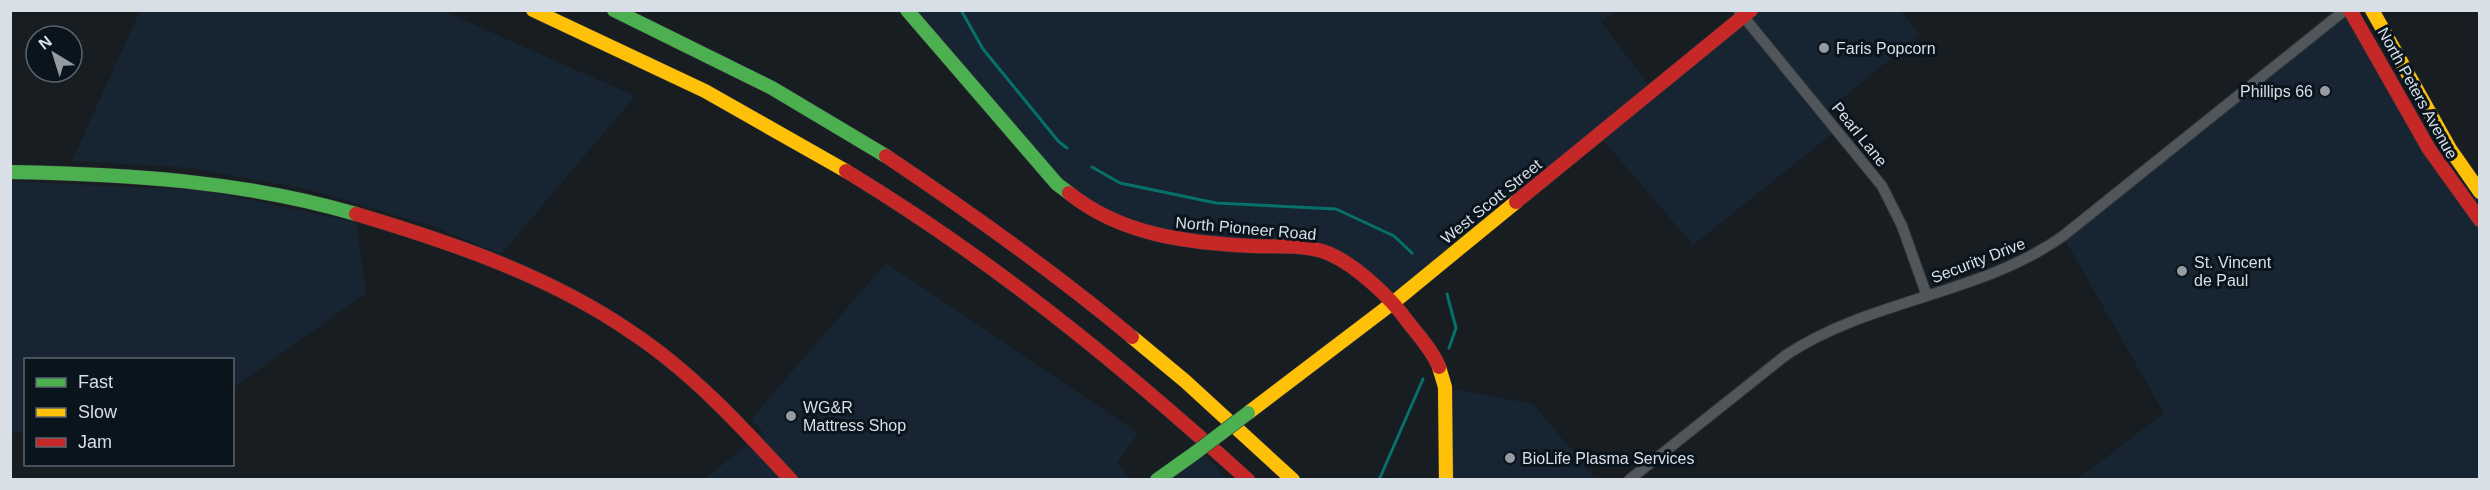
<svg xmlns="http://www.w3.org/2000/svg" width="2490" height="490" font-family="Helvetica,sans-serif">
<rect width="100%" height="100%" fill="#181d22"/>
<!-- built -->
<path fill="#172532" d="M140,11h303l192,85 -134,158 -71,-29 -123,-36 -116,-21 -119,-7z
M907,11h708l-14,11 55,73 95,-84h149l20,23 -95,79 13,16 -145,116 -90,-105 -209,162 -64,-48 -153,-14 -91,-32z
M2345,11l121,203 13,16v249h-401l86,-66 -101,-177z
M10,181l197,10 149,31 10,71 -133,95 -1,-28h-206l-1,73 -14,-1z
M886,263l252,170 -21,30 14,16 -427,1 59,-48 -12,-13z
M1445,387l88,17 63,75h-150z
M1205,455l22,24 -57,1z"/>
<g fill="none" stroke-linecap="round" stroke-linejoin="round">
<!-- stream -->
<path stroke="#05716a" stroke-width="3" d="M961,10l22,39 76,93 8,6
M1092,167l28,16 96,20 120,6 58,27 18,17
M1447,294l9,34 -7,20
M1379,480l44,-101"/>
<defs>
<path id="street" d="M1739,11l143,175 20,40 25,70
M1629,480l157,-125c84,-56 194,-60 277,-119l282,-226"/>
<path id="fast" d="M614,10l158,78 114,68
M907,10l150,174 12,9
M10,172c117,2 233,9 346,42
M1157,480l38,-27"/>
<path id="slow" d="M533,10l172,81 141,80
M2372,10l78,139 30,43
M1132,337l53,44 108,99
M1439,367l6,20 1,93
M1248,413l146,-111 122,-100"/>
<path id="jam" d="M2350,10l79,139 51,71
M886,156c85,57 167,115 246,181
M846,171c147,89 275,194 402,309
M1069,193c52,42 119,50 184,53 25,1 54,-2 77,8 27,12 61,44 78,68 10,13 25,29 31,45
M1516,202l235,-192
M356,214c94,28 194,62 275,118 61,40 111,95 160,148"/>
</defs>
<!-- street casing -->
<use href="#street" stroke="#33363b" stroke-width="12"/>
<!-- fast casing -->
<use href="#fast" stroke="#33363b" stroke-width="15"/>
<!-- slow casing -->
<use href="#slow" stroke="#33363b" stroke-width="15"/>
<!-- jam casing -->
<use href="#jam" stroke="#33363b" stroke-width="15"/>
<!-- street -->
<use href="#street" stroke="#51565a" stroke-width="10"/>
<!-- fast -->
<use href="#fast" stroke="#4caf50" stroke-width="14"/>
<!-- slow -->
<use href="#slow" stroke="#ffc107" stroke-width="14"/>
<!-- jam -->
<use href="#jam" stroke="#c62828" stroke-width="14"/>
<defs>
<path id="fast-bridge" d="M1195,453l53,-40"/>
</defs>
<!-- fast-bridge casing -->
<use href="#fast-bridge" stroke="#33363b" stroke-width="15" stroke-linecap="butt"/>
<!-- fast-bridge -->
<use href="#fast-bridge" stroke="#4caf50" stroke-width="14"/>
</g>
<!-- markers -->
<g fill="#959ba1" stroke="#0a141d" stroke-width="2">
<circle cx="1824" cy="48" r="6"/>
<circle cx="2325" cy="91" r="6"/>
<circle cx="2182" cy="271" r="6"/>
<circle cx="791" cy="416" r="6"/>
<circle cx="1510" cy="458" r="6"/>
</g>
<g text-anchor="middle" stroke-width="6" stroke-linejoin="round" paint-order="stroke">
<!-- poi labels -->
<g font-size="16" fill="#d8dfe6" stroke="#0a141d" text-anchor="start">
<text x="1836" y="54">Faris Popcorn</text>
<text x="2313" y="97" text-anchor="end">Phillips 66</text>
<text x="2194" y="268">St. Vincent<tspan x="2194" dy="18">de Paul</tspan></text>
<text x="803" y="413">WG&amp;R<tspan x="803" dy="18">Mattress Shop</tspan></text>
<text x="1522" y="464">BioLife Plasma Services</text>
</g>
<!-- street labels -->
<g font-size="16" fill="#d8dfe6" stroke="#0a141d">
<text transform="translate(2418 93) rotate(61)" y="6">North Peters Avenue</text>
<text transform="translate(1860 134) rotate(51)" y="6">Pearl Lane</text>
<text transform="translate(1491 201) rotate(-39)" y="6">West Scott Street</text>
<text transform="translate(1246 228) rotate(5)" y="6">North Pioneer Road</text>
<text transform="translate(1978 260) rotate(-21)" y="6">Security Drive</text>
</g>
</g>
<!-- border -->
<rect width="2490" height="490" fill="none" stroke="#d8dfe6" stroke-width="24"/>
<!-- legend -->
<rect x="24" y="358" width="210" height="108" fill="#0a141d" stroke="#5c656d" stroke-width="1.5"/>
<rect x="36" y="378" width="30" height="9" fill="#4caf50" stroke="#5c656d" stroke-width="1.5"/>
<text x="78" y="388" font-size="18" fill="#d8dfe6">Fast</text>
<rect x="36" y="408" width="30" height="9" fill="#ffc107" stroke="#5c656d" stroke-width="1.5"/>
<text x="78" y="418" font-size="18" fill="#d8dfe6">Slow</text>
<rect x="36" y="438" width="30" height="9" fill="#c62828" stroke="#5c656d" stroke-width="1.5"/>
<text x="78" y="448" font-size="18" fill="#d8dfe6">Jam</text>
<!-- north arrow -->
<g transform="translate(54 54) rotate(322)"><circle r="28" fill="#0a141d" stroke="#5c656d" stroke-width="1.5"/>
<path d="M0-4.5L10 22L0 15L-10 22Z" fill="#959ba1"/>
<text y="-9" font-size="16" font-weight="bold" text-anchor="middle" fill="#d8dfe6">N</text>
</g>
</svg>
